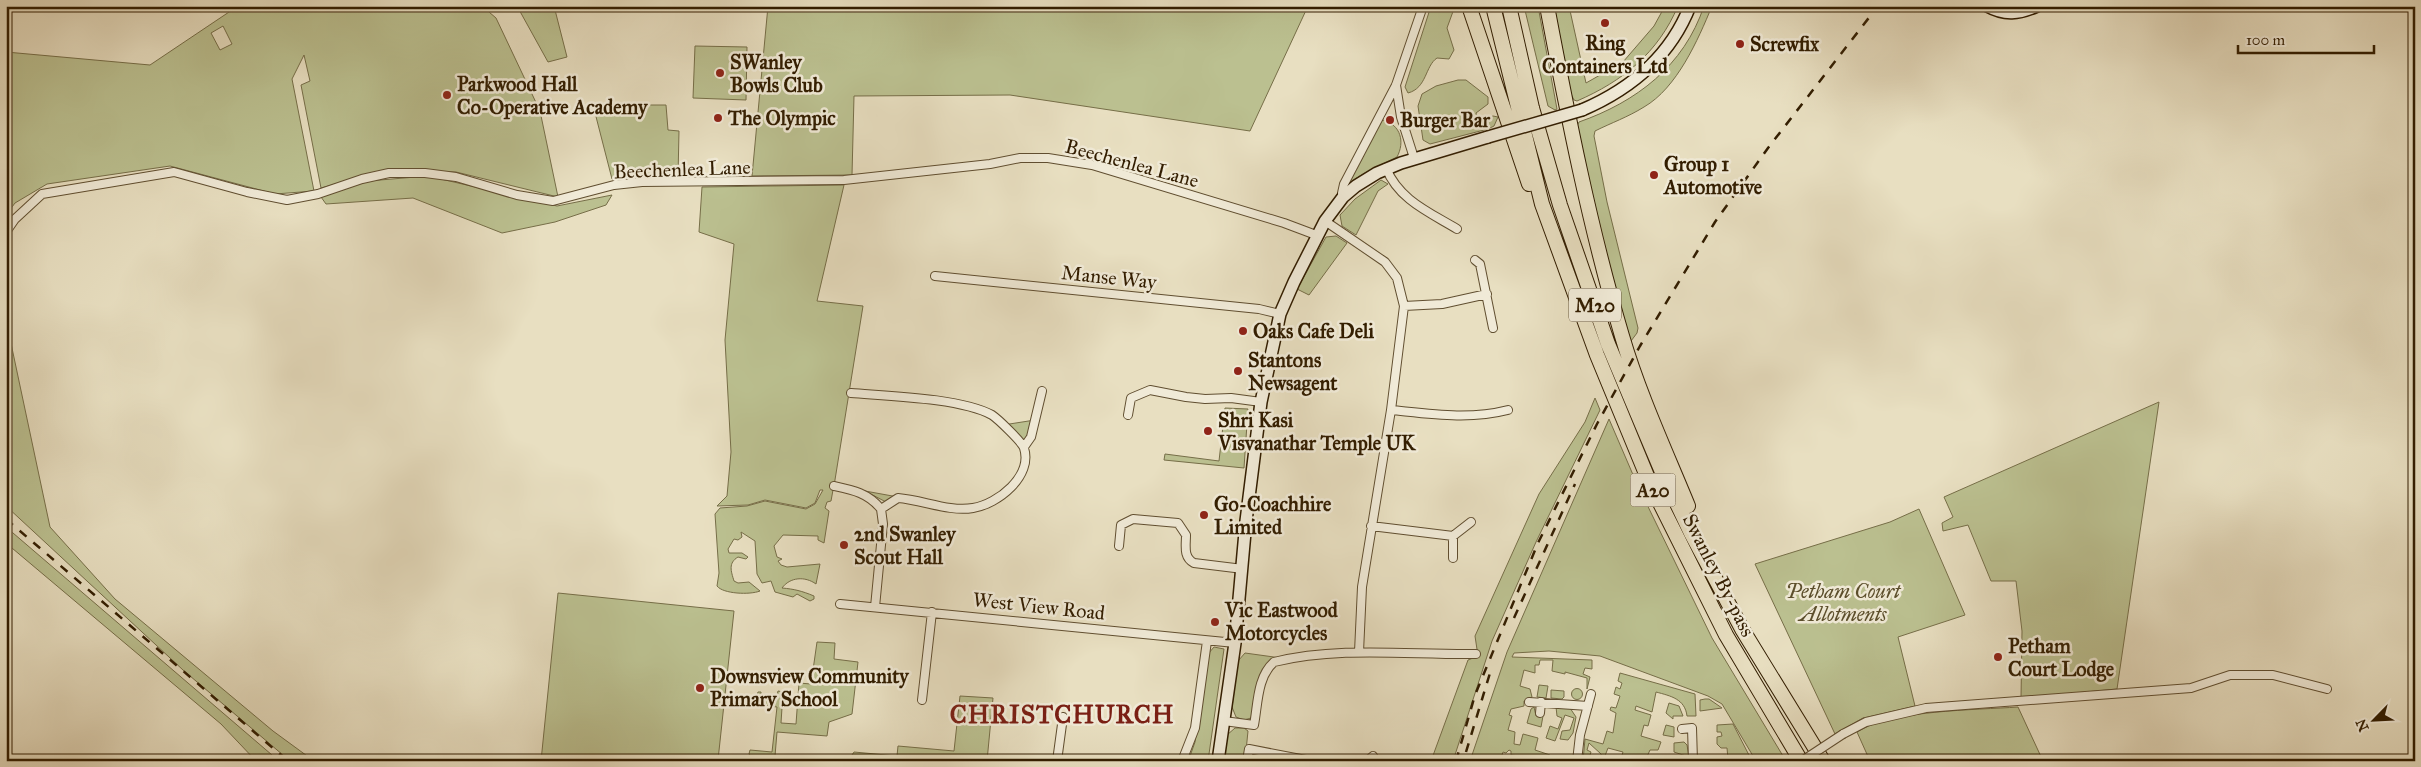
<svg xmlns="http://www.w3.org/2000/svg" width="2421" height="767" font-family="'IM FELL Great Primer',serif">
<rect width="100%" height="100%" fill="#e8dfc1"/>
<filter id="stains"><feTurbulence type="fractalNoise" baseFrequency=".004" numOctaves="4"/><feColorMatrix values="0 0 0 0 .2 0 0 0 0 .09 0 0 0 0 .02 0 0 0 .5 -.17"/></filter>
<radialGradient id="worn" r=".72"><stop offset=".6" stop-color="#630" stop-opacity="0"/><stop offset="1" stop-color="#630" stop-opacity=".3"/></radialGradient>
<!-- green -->
<path fill="#bbc090" stroke="#766e48" fill-rule="evenodd" d="M251,6h231l14,12 44,93 18,86 -102,-25 -69,-2 -66,18 -20,-103 9,-4 -6,-26 -12,24 22,112 -39,3 -105,-28 -123,18 -32,19 -9,12v-163l144,13 85,-57h17zM223,26l9,18 -12,6 -9,-17z
M517,6h37l13,51 -19,5z
M768,6h540l-58,125 -240,-36 -156,1 -2,79 -100,1z
M1431,6h24l-8,22 7,22 -5,9 -12,-1c-12,8 -10,30 -29,35l-3,-6z
M1524,6h14l19,103 -2,1 -7,-4z
M1554,6h15l17,77 37,-21 31,-36 11,-20h13c-20,47 -55,75 -101,95l-3,-1 -4,-8z
M1704,6h8c-14,34 -35,82 -68,101 -16,10 -33,16 -49,24l-1,5 13,66 31,126 -1,5 -6,8 -5,-7 -18,-67 -31,-141 2,-4c57,-20 105,-56 125,-116z
M695,46l52,1 -1,53 -53,-2z
M1458,80h8l22,17v7l-12,9 1,3 7,3 9,-3 5,1 -4,9 -6,3 -58,15 -7,-4 -5,-34 4,-12 14,-8z
M593,105h73l2,25 11,1 -1,46 -66,2z
M1383,120c18,5 22,22 14,37l-34,17 -14,9 31,-60z
M428,176l129,30 55,-11 -6,10 -51,17 -53,11 -89,-35 -87,6 -5,-7 47,-16z
M1381,180l7,4 -10,7 -22,44 -14,-9 -2,-11 15,-16z
M844,185l-27,116 46,5 -29,180 -4,1 3,3 -2,11 -4,1 -2,6 4,3 -5,32 -6,-3v-4l-35,-1 -9,11 3,11 5,2 -4,2 3,4 6,2 33,-3 -4,20c-11,-8 -26,-7 -34,4 12,1 20,3 32,8v3l-4,2 -13,-7 -4,3 -18,-5 -4,-11 -9,2 -5,-9 -2,-33 -14,-9 1,5 -4,3 -4,-1 -6,10 1,4h13l6,4 -2,2 -8,-2c-10,6 -7,14 -4,24l4,2 11,-1 11,9c-10,4 -37,3 -43,-5l2,-13 -4,-59 5,-6 27,-2 18,-5 41,8 9,-5 8,-14h-3l-5,13 -9,5 -41,-8 -17,5 -31,1 10,-10 4,-44 -6,-112 9,-96 -35,-12 3,-45z
M1336,236l11,7 -38,52 -12,-6 29,-52z
M6,252l3,82 41,193 65,72 158,132 41,30h-24l-107,-91 -177,-164z
M1595,398l5,12 -64,132 -44,99 -39,120h-22l37,-101 10,-4 -3,-20 64,-142 46,-72z
M2159,402l-42,287 -96,9 1,-67 -6,-50h-25l-23,-56 -25,6 -1,-8 11,-6 -9,-20z
M1225,408l23,1 -4,59 -80,-8 1,-6 54,7z
M1609,419l28,65 75,154 74,123h-30l-34,-57 -14,-8 -108,-40 -51,-5 -35,2 -2,4 80,3v9l-7,-1 -2,6 7,3 -3,12v-11l-22,-6v2l-13,-3 1,-11h-13l-1,5h-4v8l-11,-3 -4,16 10,3 2,8 -8,4v5l-13,3 -2,6 3,1 -4,14 7,2 -1,12 6,1 3,-11 15,4 -3,12 15,5 -2,5 -22,1 -6,-2v-3l-9,-1v-4l-2,-1 -3,3 -3,-1 -3,9h-30l37,-109z
M1035,420l-12,26 -20,-21z
M865,491l33,6 -12,5z
M1919,509l46,106 -67,22 17,69 -52,12 -28,16 -80,-170 135,-42z
M6,527l273,234h-23l-35,-37 -215,-181z
M558,593l176,18 -16,149 5,1h-182z
M817,642l18,1 -1,16 24,3 -6,52 -23,8 -2,14 -50,-4 -2,24 35,3v2l-57,-2 -4,-5 1,-4 22,2 5,-45 -23,-3 4,-12h3v6l15,2 2,-9 5,1 -2,31 15,1 3,-41 12,1z
M1214,647l10,2 -16,112h-22l3,-2 6,-17 13,-88z
M1245,653l36,5c-30,10 -22,35 -30,60l-7,2 -8,-3 -4,-10 6,-46z
M1620,673l75,21 1,22h-9c-2,-17 -16,-20 -31,-24l-4,20 -16,-6 -1,4 16,5 -3,11 -4,-1 -3,11 20,6 -3,8h-8l-5,11h-25l3,-9 -15,-4 -5,13 -2,-7 -12,-11 -2,7 4,2 -3,9h-5l2,-22 18,5 4,-13 6,2 3,-20 -6,-3 1,-3 5,1 4,-12 -6,-2 2,-7 4,2 2,-6 -4,-2z
M1539,685l9,1 -2,12 -9,-1z
M1571.5 694a5.5 5.5 0 1 1 11 0a5.5 5.5 0 1 1-11 0Z
M1551,690l13,1v6l-2,2 -11,-1z
M960,696l33,2 -6,63h-139l6,-9 43,4 1,-10 56,5z
M1705,699h4l13,9 -22,3v-11z
M1669,703l10,3 4,10h-10v3l-7,-6z
M1534,707l2,9h7l-2,11 -14,-4 4,-14z
M1556,707l14,1 6,9 -3,16 -5,7 -8,-1 2,-8 8,-1 4,-12 -9,-3 -10,26 -9,-3 4,-12 8,3 4,-11 -5,-2z
M2018,707l25,54h-173l-13,-29c33,-22 119,-22 161,-25z
M1733,724l19,37h-28l4,-2 -1,-11h-6l-4,-4v-7l5,-1 -1,-4h-4v-7z
M1666,725l8,2v10l-11,-2z
M1235,728h9l4,3 -3,30h-21l3,-26z
M1684,742l3,3 2,12 -15,-5v-9z"/>
<g fill="none" stroke-linecap="round" stroke-linejoin="round">
<defs>
<path id="street" d="M1396,85l5,32 13,41
M1386,168c13,32 43,44 71,61
M1343,197l-1,-4 2,-9 52,-99 25,-73
M1325,221l60,41 12,16 7,28 -13,104 -29,177 -3,65
M6,232l9,-13 27,-25 132,-22 73,20 40,8 31,-6 44,-15 27,-6h36l31,4 61,18 36,6 61,-16 28,-3 202,-2 146,-16 30,-6h28l44,7 192,58 32,12
M1475,260l5,4 13,64
M935,276l324,33 21,5
M1404,306l38,-2 45,-10
M851,393c37,3 110,5 141,22 6,4 30,27 32,33 9,28 -26,56 -51,60 -24,4 -50,-8 -75,-10l-17,11 2,15 -8,83
M1391,410c40,4 78,10 117,0
M1128,415l3,-17 19,-8 36,7 19,2 26,-1 30,4
M1024,447l7,-10 11,-46
M834,486c19,4 34,7 47,23
M1371,526l82,10
M1119,546l2,-21 12,-6 45,4 8,12c0,11 -3,22 8,28l49,6
M1453,558v-22l18,-14
M840,604l395,39
M922,700l10,-88
M1529,702l59,4
M1540,713l1,-11
M1224,721l30,4c4,-21 3,-48 20,-63 66,-16 135,-7 202,-8
M1682,729l10,-1 1,33
M1843,734l23,-12 60,-14 265,-20 39,-13h43l54,14
M1057,761l6,-44
M1182,761l13,-33 12,-87
M1247,761l2,-12 62,12
M1367,761l6,-5
M1577,761l3,-26 11,-41"/>
<path id="secondary" d="M1987,6c18,10 32,8 50,0
M1582,110c49,-21 88,-53 108,-104
M1218,761l17,-118 11,-122 15,-119 19,-88 14,-32 31,-61 18,-24 13,-11 21,-13 24,-10 87,-26"/>
<path id="highway" d="M1469,6l60,178
M1493,6l49,198 55,151 52,126 77,154 75,126
M1509,6l23,102 28,97 48,139 54,128 29,61 51,96 81,132
M1547,6c21,111 43,222 75,330 17,58 43,114 66,170"/>
</defs>
<!-- street casing -->
<use href="#street" stroke="#604e30" stroke-width="10"/>
<!-- secondary casing -->
<use href="#secondary" stroke="#321d00" stroke-width="14"/>
<!-- highway casing -->
<use href="#highway" stroke="#321d00" stroke-width="16"/>
<!-- street -->
<use href="#street" stroke="#f0ead7" stroke-width="8"/>
<!-- secondary -->
<use href="#secondary" stroke="#f0ead7" stroke-width="11"/>
<!-- highway -->
<use href="#highway" stroke="#e8dfc1" stroke-width="14"/>
<!-- rail -->
<path stroke="#321d00" stroke-width="2.5" stroke-dasharray="9 9" stroke-linecap="butt" d="M6,519l282,242
M1514,618l61,-134
M1466,752l24,-79
M1456,761l19,-66 63,-152 59,-119 43,-78 75,-124 53,-74 110,-142"/>
<defs>
<path id="street-bridge" d="M1802,761l41,-27"/>
<path id="secondary-bridge" d="M1488,137l94,-27"/>
</defs>
<!-- street-bridge casing -->
<use href="#street-bridge" stroke="#604e30" stroke-width="10" stroke-linecap="butt"/>
<!-- secondary-bridge casing -->
<use href="#secondary-bridge" stroke="#321d00" stroke-width="14" stroke-linecap="butt"/>
<!-- street-bridge -->
<use href="#street-bridge" stroke="#f0ead7" stroke-width="8"/>
<!-- secondary-bridge -->
<use href="#secondary-bridge" stroke="#f0ead7" stroke-width="11"/>
</g>
<!-- markers -->
<g fill="#8f2418" stroke="#f0ead7" stroke-width="2">
<circle cx="1605" cy="23" r="5"/>
<circle cx="1740" cy="44" r="5"/>
<circle cx="720" cy="73" r="5"/>
<circle cx="447" cy="95" r="5"/>
<circle cx="718" cy="118" r="5"/>
<circle cx="1390" cy="120" r="5"/>
<circle cx="1654" cy="175" r="5"/>
<circle cx="1243" cy="331" r="5"/>
<circle cx="1238" cy="371" r="5"/>
<circle cx="1208" cy="431" r="5"/>
<circle cx="1204" cy="515" r="5"/>
<circle cx="844" cy="545" r="5"/>
<circle cx="1215" cy="622" r="5"/>
<circle cx="1998" cy="657" r="5"/>
<circle cx="700" cy="688" r="5"/>
</g>
<g text-anchor="middle" stroke-width="5" stroke-linejoin="round" paint-order="stroke">
<!-- shield labels -->
<g fill="#f0ead7" stroke="#6b5a40" stroke-width="1">
<rect x="1569" y="288.5" width="52" height="33" rx="4"/>
<rect x="1630.5" y="473.5" width="45" height="33" rx="4"/>
</g>
<g font-size="19" font-weight="bold" fill="#321d00">
<text x="1595" y="312">M20</text>
<text x="1653" y="497">A20</text>
</g>
<!-- poi labels -->
<g font-size="20" font-weight="bold" fill="#321d00" stroke="#f0ead7" text-anchor="start">
<text x="1605" y="50" text-anchor="middle">Ring<tspan x="1605" dy="23">Containers Ltd</tspan></text>
<text x="1750" y="51">Screwfix</text>
<text x="730" y="69">SWanley<tspan x="730" dy="23">Bowls Club</tspan></text>
<text x="457" y="91">Parkwood Hall<tspan x="457" dy="23">Co-Operative Academy</tspan></text>
<text x="728" y="125">The Olympic</text>
<text x="1400" y="127">Burger Bar</text>
<text x="1664" y="171">Group 1<tspan x="1664" dy="23">Automotive</tspan></text>
<text x="1253" y="338">Oaks Cafe Deli</text>
<text x="1248" y="367">Stantons<tspan x="1248" dy="23">Newsagent</tspan></text>
<text x="1218" y="427">Shri Kasi<tspan x="1218" dy="23">Visvanathar Temple UK</tspan></text>
<text x="1214" y="511">Go-Coachhire<tspan x="1214" dy="23">Limited</tspan></text>
<text x="854" y="541">2nd Swanley<tspan x="854" dy="23">Scout Hall</tspan></text>
<text x="1225" y="617">Vic Eastwood<tspan x="1225" dy="23">Motorcycles</tspan></text>
<text x="2008" y="653">Petham<tspan x="2008" dy="23">Court Lodge</tspan></text>
<text x="710" y="683">Downsview Community<tspan x="710" dy="23">Primary School</tspan></text>
</g>
<!-- street labels -->
<g font-size="20" fill="#321d00" stroke="#f0ead7">
<text transform="translate(1132 163) rotate(15)" y="7">Beechenlea Lane</text>
<text transform="translate(682 169) rotate(-2)" y="7">Beechenlea Lane</text>
<text transform="translate(1109 277) rotate(6)" y="7">Manse Way</text>
<text transform="translate(1719 575) rotate(63)" y="7">Swanley By-pass</text>
<text transform="translate(1039 606) rotate(6)" y="7">West View Road</text>
</g>
<!-- park labels -->
<g font-size="20" font-style="italic" fill="#5b4e2b" stroke="#f0ead7">
<text x="1843" y="598">Petham Court<tspan x="1843" dy="23">Allotments</tspan></text>
</g>
<!-- district labels -->
<g font-size="25" font-weight="bold" letter-spacing="1" fill="#7a1f14" stroke="#f0ead7">
<text x="1062" y="723">CHRISTCHURCH</text>
</g>
</g>
<!-- margin -->
<rect width="2421" height="767" fill="none" stroke="#e8dfc1" stroke-width="25"/>
<rect x="8" y="8" width="2406" height="752" fill="none" stroke="#321d00" stroke-width="2.5"/>
<rect x="12" y="12" width="2396" height="742" fill="none" stroke="#321d00"/>
<!-- north arrow -->
<g transform="translate(2374 720) rotate(246)" stroke="#f0ead7" stroke-width="4" paint-order="stroke">
<path d="M0-4L9 19L0 12L-9 19Z" fill="#321d00"/>
<text y="-8" font-size="14" font-weight="bold" text-anchor="middle" fill="#321d00">N</text>
</g>
<!-- scale -->
<path d="M2238 45v8h136v-8" fill="none" stroke="#321d00" stroke-width="2.5"/>
<text x="2246" y="45" font-size="15" fill="#321d00" stroke="#f0ead7" stroke-width="4" paint-order="stroke">100 m</text>
<rect width="100%" height="100%" filter="url(#stains)"/>
<rect width="100%" height="100%" fill="url(#worn)"/>
</svg>
